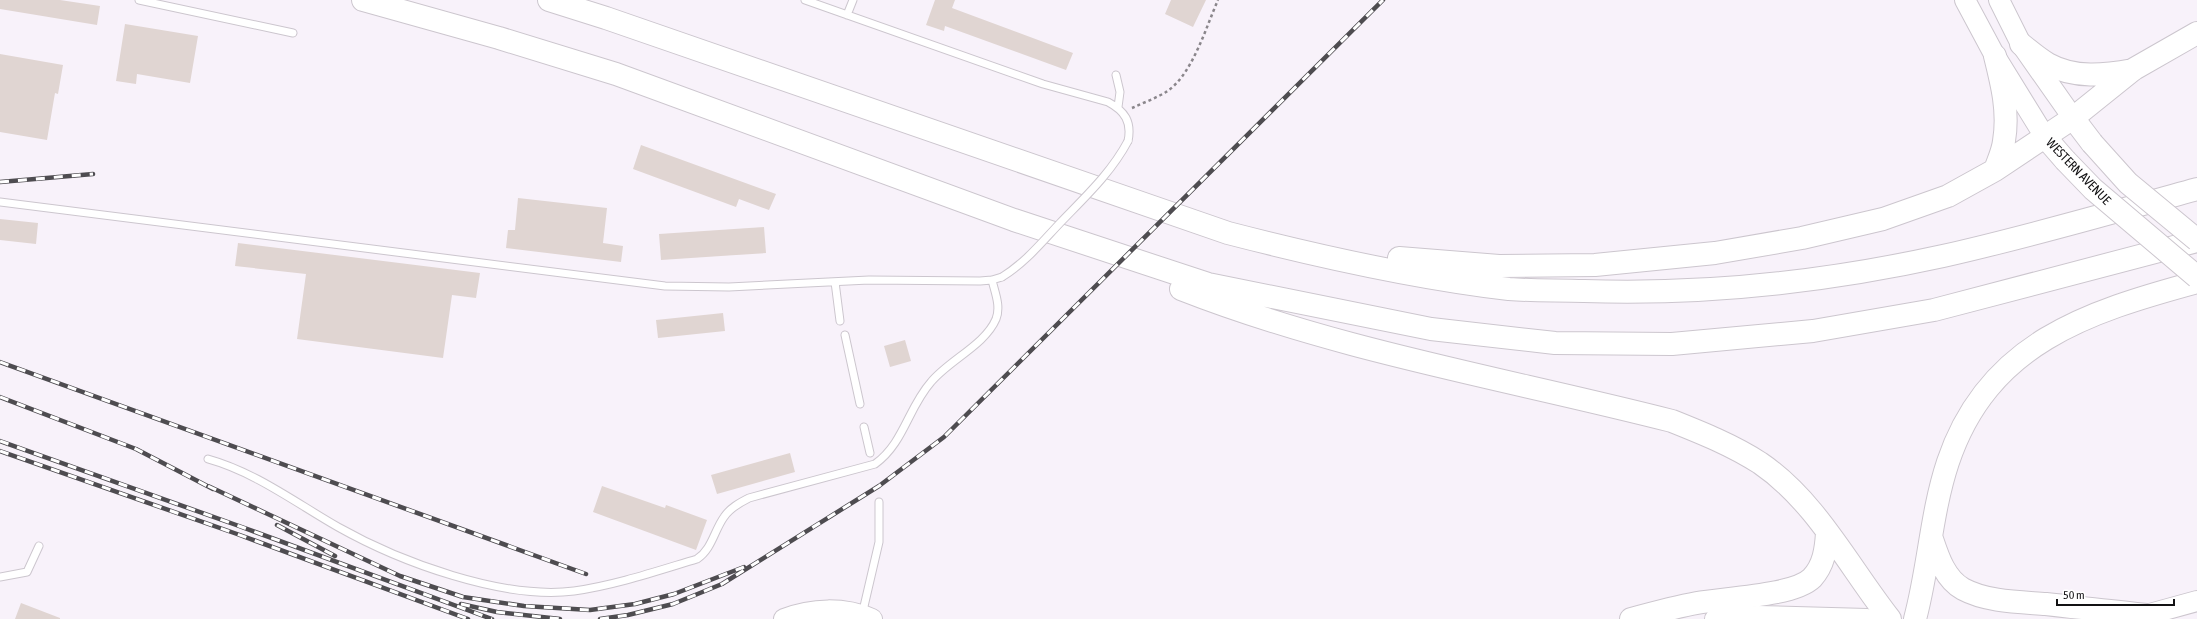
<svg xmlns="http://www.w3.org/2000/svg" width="2197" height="619" font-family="'Asap Condensed',sans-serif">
<rect width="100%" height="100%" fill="#f8f2fa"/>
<!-- building -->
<path fill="#e0d5d2" d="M0,0h60l40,6 -3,19 -97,-16z
M935,0h20l-3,8 121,45 -7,17 -121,-44 -1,5 -18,-6z
M1171,0h35l-13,27 -28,-13z
M125,24l73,12 -8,47 -53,-9 -1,10 -20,-3z
M0,54l63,11 -5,29 -3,-1 -8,47 -47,-8z
M641,145l135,49 -7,16 -30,-11 -3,8 -103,-38z
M518,198l89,10 -4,35 20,3 -2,16 -115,-14 2,-18h7z
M0,219l38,4 -2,21 -36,-4z
M764,227l2,26 -105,7 -2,-26z
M238,243l242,30 -4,25 -24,-3 -9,63 -146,-19 9,-65 -71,-8z
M723,313l2,18 -67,7 -2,-18z
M905,340l6,21 -21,6 -6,-21z
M790,453l5,19 -78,22 -6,-19z
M602,486l63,22 1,-3 41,15 -11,30 -103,-38z
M21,603l39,15v1h-45z"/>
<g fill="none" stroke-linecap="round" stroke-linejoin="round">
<defs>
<path id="service" d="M139,0l154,33
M805,0l238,84 65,18c17,9 24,20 20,39
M847,15l6,-15
M1116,75l4,17 -2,15
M0,202l665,84 64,1 140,-7 111,1 12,-1 10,-3
M835,282l5,39
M845,335l15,69
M864,427l6,26
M208,459c47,13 88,44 130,68 62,35 165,73 236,64 42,-6 83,-20 123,-32 15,-10 17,-28 27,-42 6,-9 15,-14 25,-19l126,-34c29,-21 33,-56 56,-82 18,-22 54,-37 65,-63 5,-13 -1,-26 -4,-39
M0,577l27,-5 12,-26
M862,615l17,-73v-40"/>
<path id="secondary" d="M1965,0l30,56 50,81
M1999,0l22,44 52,74
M2130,616l16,-1 51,-14
M784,619c28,-11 60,-12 88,0
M1715,619l42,-3 110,3"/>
<path id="primary" d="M2073,118l19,25
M2045,137l20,23"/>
<path id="motorway" d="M363,0l136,38 117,36 398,146 194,64 223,45 124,14 117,1 141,-13 121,-21 263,-69
M549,0l57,18 622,215c93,24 186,45 281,56 25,2 50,1 75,2 120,4 241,-9 359,-35 85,-19 170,-44 254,-67
M2021,44c9,7 18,15 27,20 27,15 57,11 85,6
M1995,170c3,-9 8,-19 9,-29 5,-29 -2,-57 -9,-85
M1399,258l100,8 96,-1 120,-12 87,-15 81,-19 65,-23 47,-26 78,-52 61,-49 63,-36
M1181,289c158,62 327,90 491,132 30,12 60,24 88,42 56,38 89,104 130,156
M1932,539c6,18 13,40 31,50 24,13 57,13 83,15 34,4 67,7 100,11
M1631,619c22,-6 44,-12 66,-16 27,-5 97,-7 115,-25 12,-13 14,-29 15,-45
M1915,619c14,-52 16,-106 33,-157 40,-119 139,-150 249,-180"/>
</defs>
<!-- service casing -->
<use href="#service" stroke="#ccc6ce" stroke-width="9"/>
<!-- secondary casing -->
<use href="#secondary" stroke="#ccc6ce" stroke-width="22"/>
<!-- primary casing -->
<use href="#primary" stroke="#ccc6ce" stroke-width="24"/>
<!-- motorway casing -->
<use href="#motorway" stroke="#ccc6ce" stroke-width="24"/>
<!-- path -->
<path stroke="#8a868b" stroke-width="2.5" stroke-dasharray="3 3" stroke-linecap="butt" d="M1132,108c11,-5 24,-10 34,-16 26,-16 40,-65 52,-92"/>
<!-- service -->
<use href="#service" stroke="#fff" stroke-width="7"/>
<!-- secondary -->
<use href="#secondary" stroke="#fff" stroke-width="20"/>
<!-- primary -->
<use href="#primary" stroke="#fff" stroke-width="22"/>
<!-- motorway -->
<use href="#motorway" stroke="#fff" stroke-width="22"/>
<defs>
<path id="rail" d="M0,182l93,-8
M0,362l586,212
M0,397l136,52 77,40
M0,441l239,85 253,93
M0,451l237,83 231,85
M208,486l192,90 63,21 61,9 66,4 45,-6 39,-10 70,-27
M277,525l58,31
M461,604l36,8 63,7
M600,619l28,-4 45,-11 49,-20 157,-98 65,-49 439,-437"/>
</defs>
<!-- rail casing -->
<use href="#rail" stroke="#4e4c50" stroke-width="4.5"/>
<!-- rail -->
<use href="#rail" stroke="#fff" stroke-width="3" stroke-dasharray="9" stroke-linecap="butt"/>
<defs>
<path id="service-bridge" d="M1002,277c23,-14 40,-35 58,-54 25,-26 51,-50 68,-82"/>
<path id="primary-bridge" d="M2092,143l36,40 69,57
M2065,160l28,29 104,88"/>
</defs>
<!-- service-bridge casing -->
<use href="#service-bridge" stroke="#ccc6ce" stroke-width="9" stroke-linecap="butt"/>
<!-- primary-bridge casing -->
<use href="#primary-bridge" stroke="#ccc6ce" stroke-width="24" stroke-linecap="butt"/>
<!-- service-bridge -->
<use href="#service-bridge" stroke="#fff" stroke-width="7"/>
<!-- primary-bridge -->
<use href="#primary-bridge" stroke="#fff" stroke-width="22"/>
</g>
<g text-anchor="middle" stroke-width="3" stroke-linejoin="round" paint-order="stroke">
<!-- street labels -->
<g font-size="13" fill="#131214" stroke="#fff">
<text transform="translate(2079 171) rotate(46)" y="5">WESTERN AVENUE</text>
</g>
</g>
<!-- scale -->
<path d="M2057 599v6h117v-6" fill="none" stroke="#131214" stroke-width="2"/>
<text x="2063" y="599" font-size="12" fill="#131214" stroke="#ffffff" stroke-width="3" paint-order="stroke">50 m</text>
</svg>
